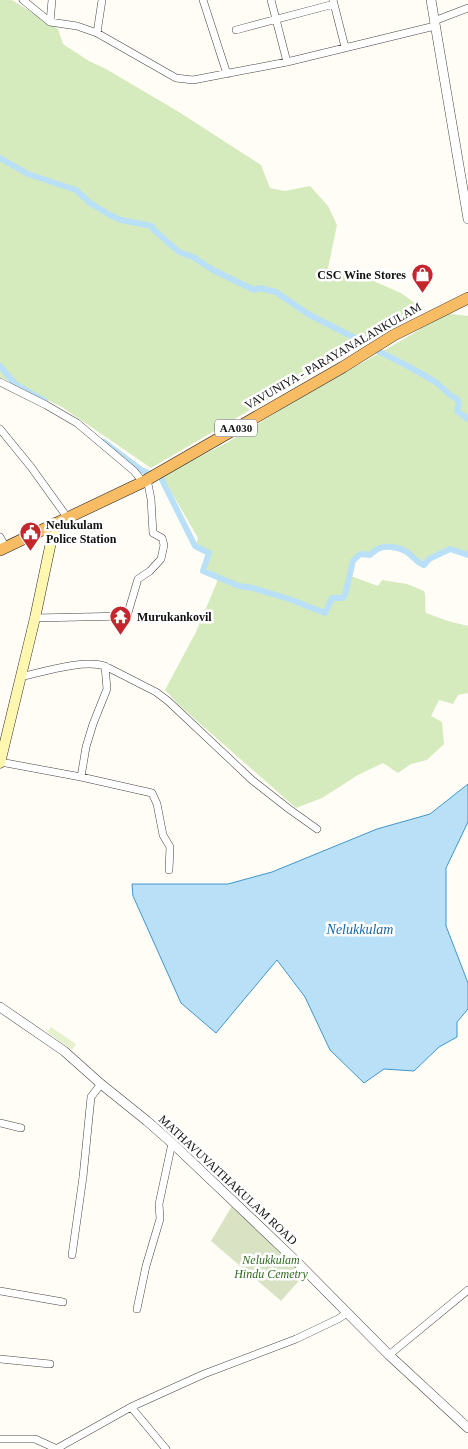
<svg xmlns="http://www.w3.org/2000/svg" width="468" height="1449" font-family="Georgia,serif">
<rect width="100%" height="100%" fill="#fffdf5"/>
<!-- green -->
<path fill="#d5ebbd" d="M0,0h12l46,29 5,15 26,17 17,8 73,43 82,53 9,23 15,3 25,-5 18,20 9,19 -9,43 27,5 46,20 22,16 -272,159 -89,-61 -62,-30z
M444,313l24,3v237l-19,-6 -18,8 -7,7c-14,-10 -30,-22 -48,-15 -3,1 -6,5 -9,7 -5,2 -10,4 -15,6l-4,15 30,11 4,-6 25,4 17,7c3,8 0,14 2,22l22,8 20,5v67l-10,2 -5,9 -14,-4 -8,16 11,6 2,22 -17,16 -16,4 -13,9 -15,-10 -25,12 -36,23 -26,10 -116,-102 -15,-16 31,-58 21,-50 1,-7 -12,-6 4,-17 -14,-7 2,-7 -36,-62 66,-34 62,-38 121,-69z"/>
<!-- cemetery -->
<path fill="#d9e3c4" d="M232,1206l73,68 -24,27 -70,-60z"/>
<!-- pitch -->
<path fill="#e6f2cf" d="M51,1027l25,17 -4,6 -25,-18z"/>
<!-- water -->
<path fill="#b9e0f7" stroke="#3f96cf" d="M468,784v38l-22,46v58l22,57v26l-11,13v15l-18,10 -25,24 -30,-2 -20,14 -34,-33 -25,-53 -28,-37 -61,73 -35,-30 -48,-107 -1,-12h96l44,-12 105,-43 53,-15z"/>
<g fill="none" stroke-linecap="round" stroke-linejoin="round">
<!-- canal -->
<path stroke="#b9e0f7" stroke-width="6" d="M0,158l28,16 48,16 14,13 20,12 11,5 31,6 1,3 26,23 14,5 20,13 41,20 5,-2 17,4 32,22 55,28
M378,351c20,10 39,19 57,31 8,5 14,14 22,17l2,4 -2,8 11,8
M0,366l15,18 30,17
M104,442l37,28 20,8 34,68 14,7 -6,18 36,15 14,2 36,11 36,14 7,-15h10l3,-3 8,-34 7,-7 10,1c3,-3 6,-6 10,-7 8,-3 22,0 28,5 6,4 9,10 16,12l5,-6 21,-10 18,6"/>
<defs>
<path id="minor" d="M23,0l27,22 27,4 20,7 79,45 17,2 94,-18 148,-36
M203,0l24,74
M271,0l16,62
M333,0l12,47
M434,21l34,-13
M50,22l2,-22
M236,30l98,-26
M97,33l5,-33
M0,382l46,23 31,18 57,48 9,11
M0,429l31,38 36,50
M0,537l6,11
M35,618l92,-2 11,-37 12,-8 11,-12 3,-14 -2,-7 -9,-5 -2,-34 -4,-20
M20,677c23,-5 63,-18 85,-11l51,26 12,9 84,79 37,29 28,20
M0,762l81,15 71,16 5,11 6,31 7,12 -1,23
M81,777l5,-30 7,-23 14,-35 -2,-23
M0,1123l21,5
M72,1255l11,-78 8,-80 10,-13
M0,1291l63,11
M137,1309l9,-43 14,-47 -1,-15 13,-61
M389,1355l79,-65
M0,1359l50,5
M131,1407l35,42
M0,1439h35l22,10
M56,1449l75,-42 73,-33 92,-35 42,-20 9,-6"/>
<path id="tertiary" d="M431,0l37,219
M0,1007l64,44 37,33 46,37 25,22 123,117 94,95 79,73"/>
<path id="secondary" d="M0,763l35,-145 20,-95"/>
<path id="trunk" d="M0,550l143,-68 200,-115 51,-32 74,-37"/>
</defs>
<!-- minor casing -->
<use href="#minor" stroke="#444" stroke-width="8"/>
<!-- tertiary casing -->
<use href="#tertiary" stroke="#444" stroke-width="10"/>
<!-- secondary casing -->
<use href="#secondary" stroke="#333" stroke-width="11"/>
<!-- trunk casing -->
<use href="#trunk" stroke="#222" stroke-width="12"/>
<!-- minor -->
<use href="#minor" stroke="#fff" stroke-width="7"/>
<!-- tertiary -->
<use href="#tertiary" stroke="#fff" stroke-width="9"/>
<!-- secondary -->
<use href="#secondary" stroke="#fff6b0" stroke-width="10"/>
<!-- trunk -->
<use href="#trunk" stroke="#f7bc64" stroke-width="11"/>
</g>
<!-- icons -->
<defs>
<symbol id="shop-pin" viewBox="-11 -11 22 30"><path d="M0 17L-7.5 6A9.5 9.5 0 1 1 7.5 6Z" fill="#c4262e" stroke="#fff"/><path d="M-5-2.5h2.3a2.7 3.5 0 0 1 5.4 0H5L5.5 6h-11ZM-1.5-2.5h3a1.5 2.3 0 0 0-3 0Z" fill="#fff"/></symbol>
<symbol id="civic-pin" viewBox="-11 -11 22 30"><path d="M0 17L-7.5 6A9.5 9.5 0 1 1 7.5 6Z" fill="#c4262e" stroke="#fff"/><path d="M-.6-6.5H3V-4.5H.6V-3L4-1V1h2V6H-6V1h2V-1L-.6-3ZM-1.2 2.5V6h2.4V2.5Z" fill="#fff"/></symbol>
<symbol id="temple-pin" viewBox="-11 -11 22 30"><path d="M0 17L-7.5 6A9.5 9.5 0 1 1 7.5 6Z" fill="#c4262e" stroke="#fff"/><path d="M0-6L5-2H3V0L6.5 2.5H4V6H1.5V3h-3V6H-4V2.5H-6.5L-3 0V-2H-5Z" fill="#fff"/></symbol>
</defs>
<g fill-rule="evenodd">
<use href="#shop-pin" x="410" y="262" width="25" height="34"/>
<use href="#civic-pin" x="18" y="520" width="25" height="34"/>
<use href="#temple-pin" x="108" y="604" width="25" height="34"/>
</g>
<g text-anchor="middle" stroke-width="5" stroke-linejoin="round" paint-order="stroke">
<!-- shield labels -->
<rect fill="#fff" stroke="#585858" stroke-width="1" x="215" y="419.5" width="42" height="17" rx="4"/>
<g font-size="11" font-weight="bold" fill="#111">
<text x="236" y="432">AA030</text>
</g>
<!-- poi labels -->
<g font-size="12" font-weight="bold" fill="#111" stroke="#fff" text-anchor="start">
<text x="406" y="279" text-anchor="end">CSC Wine Stores</text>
<text x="46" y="529">Nelukulam<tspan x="46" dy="14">Police Station</tspan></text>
<text x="137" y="621">Murukankovil</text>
</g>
<!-- street labels -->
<g font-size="12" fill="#111" stroke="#fff">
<text transform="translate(333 356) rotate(-30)" y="4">VAVUNIYA - PARAYANALANKULAM</text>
<text transform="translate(228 1180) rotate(43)" y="4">MATHAVUVAITHAKULAM ROAD</text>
</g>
<!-- park labels -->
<g font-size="12" font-style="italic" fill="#2f6b1f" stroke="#fff">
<text x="271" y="1264">Nelukkulam<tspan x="271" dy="14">Hindu Cemetry</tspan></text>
</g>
<!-- water labels -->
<g font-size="14" font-style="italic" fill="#1768a6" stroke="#fff">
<text x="360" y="934">Nelukkulam</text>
</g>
</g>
</svg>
